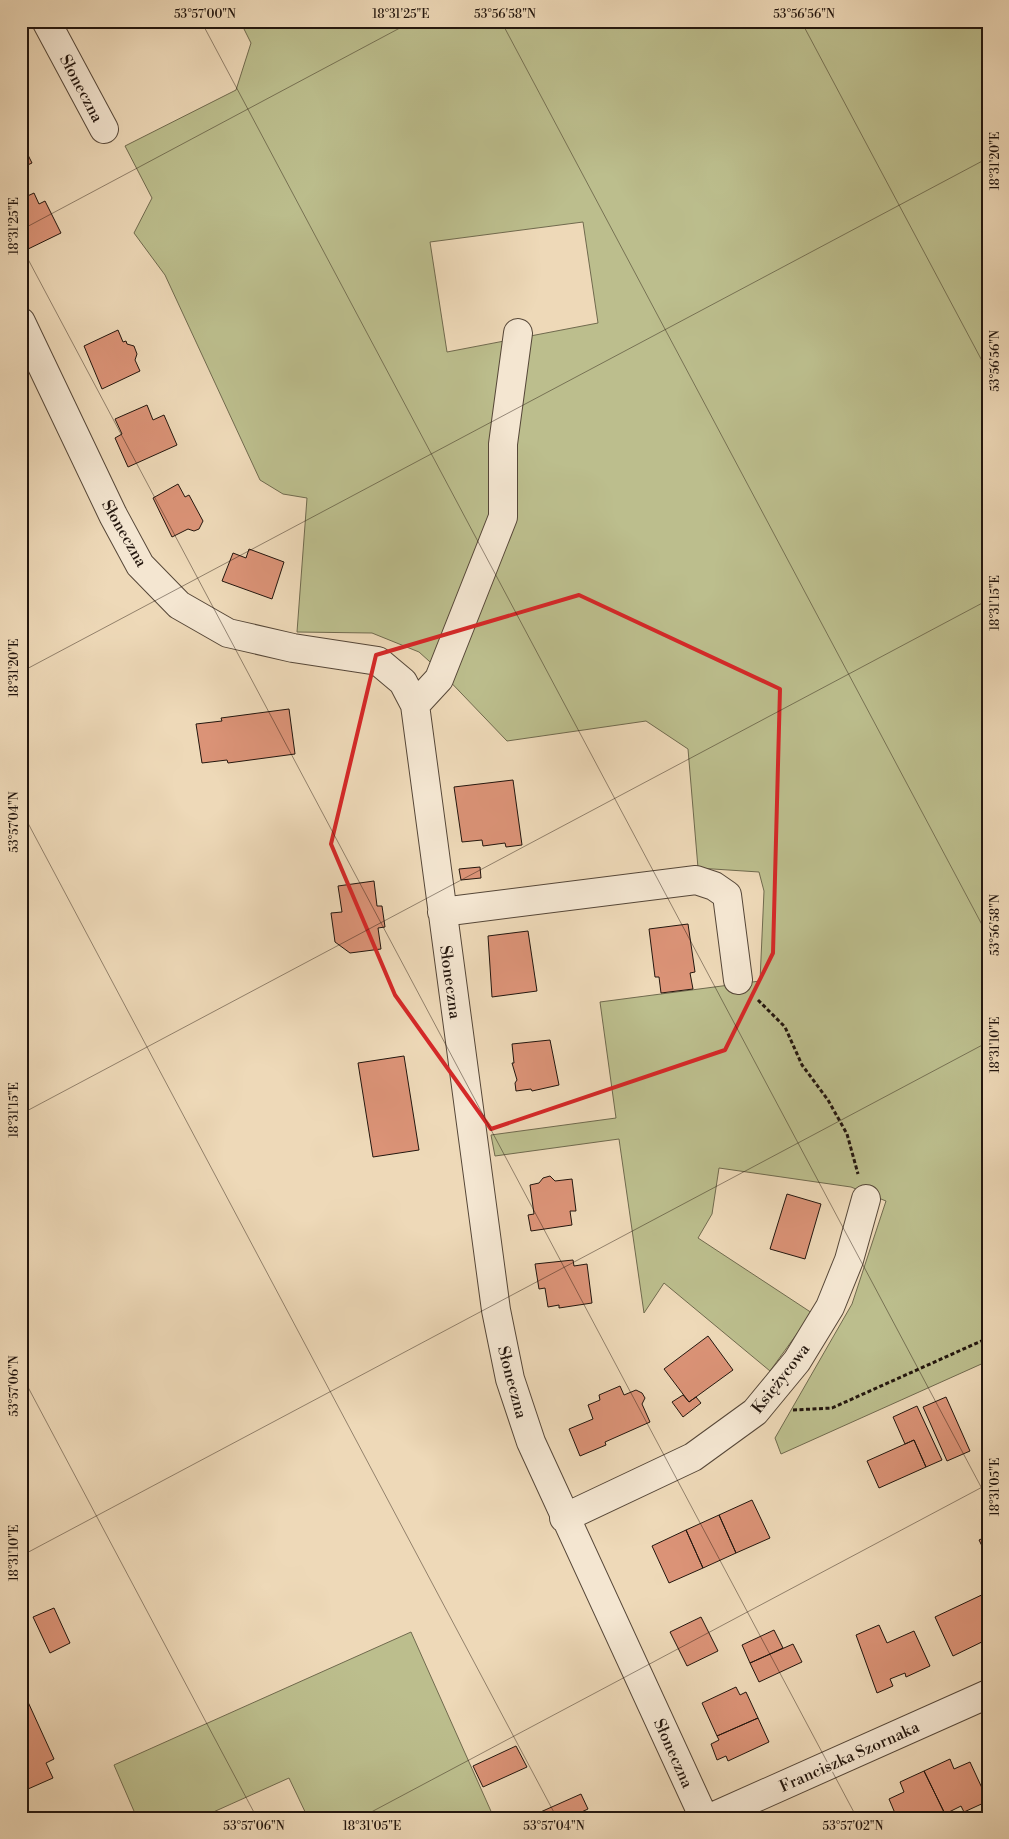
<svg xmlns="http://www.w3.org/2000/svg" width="1009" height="1839" font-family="'Libre Bodoni',serif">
<rect width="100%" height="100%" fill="#eed9b8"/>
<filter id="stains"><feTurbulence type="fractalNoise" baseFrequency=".004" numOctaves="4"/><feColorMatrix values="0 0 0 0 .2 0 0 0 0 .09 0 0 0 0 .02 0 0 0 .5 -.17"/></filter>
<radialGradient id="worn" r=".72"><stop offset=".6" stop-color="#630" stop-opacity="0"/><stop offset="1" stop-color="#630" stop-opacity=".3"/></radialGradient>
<!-- green -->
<path fill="#bcbe8d" stroke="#706a4e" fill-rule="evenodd" d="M240,21h748v1340l-207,93 -6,-16 77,-134 34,-103 -35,-14 -132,-19 -7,46 -14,24 114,75 -42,58 -106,-88 -20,30 -25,-174 -124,17 -4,-21 125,-17 -16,-116 160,-21 4,-90 -5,-19 -61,-4 -10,-119 -42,-28 -139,20 -68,-71 -20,-18 -47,-19 -75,-1 10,-134 -24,-4 -23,-14 -95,-205 -31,-42 18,-35 -27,-52 111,-56 15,-47zM583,222l15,101 -151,29 -17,-110z
M411,1632l83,186h-186l-19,-40 -89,40h-63l-23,-53z"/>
<!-- building -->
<path fill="#db9377" stroke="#23160e" d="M21,141l11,22 -11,5z
M34,193l5,11 6,-3 16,32 -37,18 -3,-6v-46z
M118,330l5,12 3,-1 1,3 7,2 3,8 -2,6 5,11 -38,18 -18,-43z
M147,405l6,15 11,-5 13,30 -49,22 -13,-29 7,-4 -7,-15z
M178,484l7,13 4,-2 14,26 -4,8 -5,2 -6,-2 -16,8 -19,-39z
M249,549l35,13 -12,37 -50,-18 11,-28 13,5z
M289,709l6,45 -67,9 -1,-3 -25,3 -6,-39 26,-3 -1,-3z
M513,780l9,65 -16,2 -1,-4 -22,3 -1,-6 -20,2 -8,-55z
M480,867l1,11 -20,2 -2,-11z
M374,881l3,25h5l3,21 -7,1 3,21 -31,4 -15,-11 -4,-29 11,-1 -4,-26z
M688,924l7,48 -5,1 3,16 -32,4 -2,-16h-4l-6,-48z
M528,931l9,60 -45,6 -4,-61z
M550,1040l9,45 -27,6 -1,-2 -15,2 -1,-8 2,-3 -5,-17h2l-2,-19z
M404,1056l15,94 -46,7 -15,-94z
M550,1176l5,5 17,-2 4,32h-6l2,14 -41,6 -3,-16 6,-1 -4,-29 9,-2 4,-5z
M787,1194l34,10 -16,55 -35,-10z
M573,1260l1,6 13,-2 5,39 -33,5v-3l-11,2 -3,-19 -6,1 -4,-25z
M708,1336l25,34 -44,32 -25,-33z
M620,1386l4,9 12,-5 6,3 3,5 -3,6 8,18 -45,20 1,3 -26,11 -11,-27 24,-10 -5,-14 12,-5 -1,-5z
M683,1395l6,7 7,-5 5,6 -18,14 -11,-15z
M946,1397l24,54 -23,10 -24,-54z
M917,1406l25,54 -16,7 -12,-27 -9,4 -12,-27z
M914,1440l12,27 -47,21 -12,-27z
M752,1500l18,38 -34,15 -17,-38z
M719,1515l17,38 -33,15 -17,-38z
M686,1530l17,38 -34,15 -17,-37z
M988,1536v22l-9,-18z
M988,1592v47l-35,17 -18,-39z
M54,1608l16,35 -20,10 -17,-36z
M701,1617l17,34 -31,15 -17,-34z
M879,1625l8,18 27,-12 16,35 -24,11 -1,-4 -15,6 3,7 -16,7 -21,-58z
M774,1630l9,18 -33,15 -8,-18z
M793,1644l9,18 -43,20 -9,-19z
M736,1687l4,8 6,-3 12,26 -41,18 -15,-33z
M28,1702l26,57 -8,4 7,15 -25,11 -7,-15v-69z
M758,1718l11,24 -41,19 -2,-5 -9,4 -6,-16 8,-4 -2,-4z
M516,1746l11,21 -44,20 -10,-21z
M950,1759l4,10 16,-7 18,39 -24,11 -3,-6 -16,8 -21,-43z
M924,1771l21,43 -9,4h-39l-8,-19 15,-7 -4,-10z
M581,1794l7,15 -13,6 1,3h-49z"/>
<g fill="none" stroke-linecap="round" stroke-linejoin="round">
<defs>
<path id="minor" d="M46,21l58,108
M21,322l92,193 27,50 39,40 49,28 65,15 85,13 25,21 12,23 81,605 14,69 21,63 173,376
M415,705l24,-26 64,-162v-73l15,-111
M442,912l254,-32 18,6 13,9 11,85
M564,1518l129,-61 62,-45 42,-51 33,-54 19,-47 17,-61
M710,1818l278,-124"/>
</defs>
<!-- minor casing -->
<use href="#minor" stroke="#564738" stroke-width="30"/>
<!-- path -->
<path stroke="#23160e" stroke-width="3" stroke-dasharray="4 2.5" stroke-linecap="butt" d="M758,1000l27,27 17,38 26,35 19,34 11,40
M793,1410l39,-2 156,-70"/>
<!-- minor -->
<use href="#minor" stroke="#f4e6d1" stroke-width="28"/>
</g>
<!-- marked area -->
<path fill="none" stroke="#d62828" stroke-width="4" stroke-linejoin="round" d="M579,595l201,94 -7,264 -48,97 -234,79 -96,-134 -64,-151 45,-189z"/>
<!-- ticks -->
<path fill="none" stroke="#23160e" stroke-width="1" stroke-opacity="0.45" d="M201,21l787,1479M501,21l487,915M801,21l187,351M21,230l392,-209M21,246l836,1572M21,672l967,-514M21,810l536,1008M21,1114l967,-514M21,1374l236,444M21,1556l967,-514M360,1818l628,-334"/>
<g text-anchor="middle" stroke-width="4" stroke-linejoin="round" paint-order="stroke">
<!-- street labels -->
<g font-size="16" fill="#23160e" stroke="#f4e6d1">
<text transform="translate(82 88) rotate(62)" y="6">Słoneczna</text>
<text transform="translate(125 533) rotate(60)" y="6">Słoneczna</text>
<text transform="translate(451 982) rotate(82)" y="6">Słoneczna</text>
<text transform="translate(780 1378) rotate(-52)" y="6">Księżycowa</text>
<text transform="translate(513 1382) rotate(75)" y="6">Słoneczna</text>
<text transform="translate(674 1753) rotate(66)" y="6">Słoneczna</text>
<text transform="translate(849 1756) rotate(-24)" y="6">Franciszka Szornaka</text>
</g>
</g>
<!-- margin -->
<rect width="1009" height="1839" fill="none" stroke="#eed9b8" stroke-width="55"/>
<rect x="28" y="28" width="954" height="1784" fill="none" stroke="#23160e" stroke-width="2"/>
<g font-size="12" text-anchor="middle" fill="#23160e">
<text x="205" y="18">53°57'00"N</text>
<text x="401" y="18">18°31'25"E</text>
<text x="505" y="18">53°56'58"N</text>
<text x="804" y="18">53°56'56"N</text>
<text transform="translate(995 161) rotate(-90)" y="4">18°31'20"E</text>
<text transform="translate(14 226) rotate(-90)" y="4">18°31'25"E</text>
<text transform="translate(995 361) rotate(-90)" y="4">53°56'56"N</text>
<text transform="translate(995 603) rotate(-90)" y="4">18°31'15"E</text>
<text transform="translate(14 668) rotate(-90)" y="4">18°31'20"E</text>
<text transform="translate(14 822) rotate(-90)" y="4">53°57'04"N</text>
<text transform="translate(995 925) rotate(-90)" y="4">53°56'58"N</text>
<text transform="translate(995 1045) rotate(-90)" y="4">18°31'10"E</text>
<text transform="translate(14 1110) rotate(-90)" y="4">18°31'15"E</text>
<text transform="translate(14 1386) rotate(-90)" y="4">53°57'06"N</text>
<text transform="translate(995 1487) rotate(-90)" y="4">18°31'05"E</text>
<text transform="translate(14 1553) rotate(-90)" y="4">18°31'10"E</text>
<text x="254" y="1830">53°57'06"N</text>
<text x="372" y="1830">18°31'05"E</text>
<text x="554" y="1830">53°57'04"N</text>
<text x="853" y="1830">53°57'02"N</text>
</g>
<rect width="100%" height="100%" filter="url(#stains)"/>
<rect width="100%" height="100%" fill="url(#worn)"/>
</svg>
